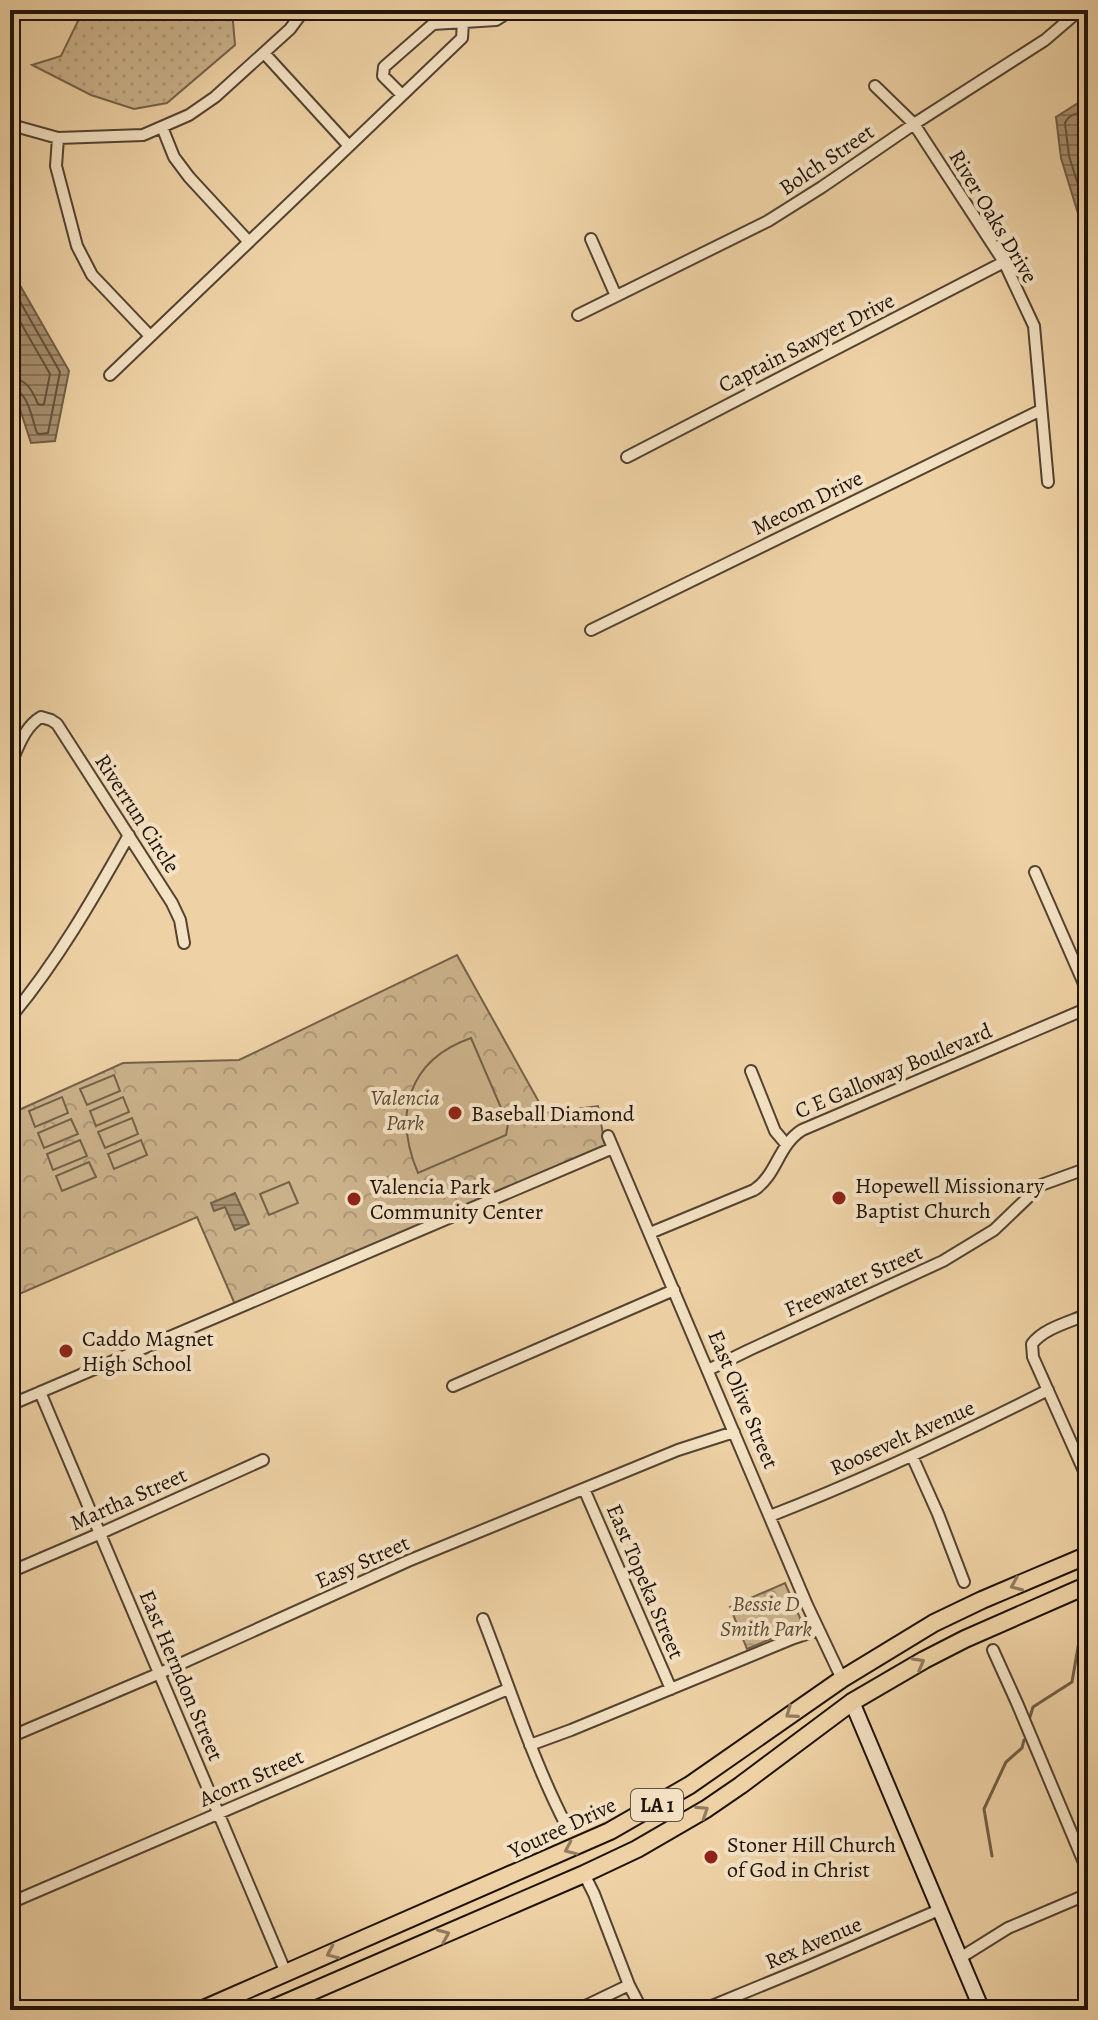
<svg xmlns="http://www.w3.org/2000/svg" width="1098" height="2020" font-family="Alegreya,serif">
<defs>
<pattern id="grass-dots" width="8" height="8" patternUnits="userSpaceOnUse" patternTransform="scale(2)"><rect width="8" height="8" fill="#cbb28b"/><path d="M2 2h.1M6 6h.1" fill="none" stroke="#ae9877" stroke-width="1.8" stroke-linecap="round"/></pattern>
<pattern id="park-crowns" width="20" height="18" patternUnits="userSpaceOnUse" patternTransform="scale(2)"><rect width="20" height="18" fill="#cbb28b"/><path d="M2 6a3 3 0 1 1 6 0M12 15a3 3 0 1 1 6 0" fill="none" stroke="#ae9877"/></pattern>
<pattern id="water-rules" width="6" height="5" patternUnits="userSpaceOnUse" patternTransform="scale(2)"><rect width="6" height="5" fill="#a89170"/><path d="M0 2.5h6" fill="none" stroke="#88755a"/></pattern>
</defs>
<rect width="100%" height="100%" fill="#eed2a5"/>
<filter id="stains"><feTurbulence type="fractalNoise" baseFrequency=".0025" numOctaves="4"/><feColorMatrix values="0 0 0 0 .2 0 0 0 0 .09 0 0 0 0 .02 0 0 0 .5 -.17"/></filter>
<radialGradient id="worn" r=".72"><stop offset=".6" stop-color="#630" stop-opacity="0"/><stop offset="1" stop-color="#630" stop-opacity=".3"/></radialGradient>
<!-- grass -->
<path fill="url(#grass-dots)" stroke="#75624a" stroke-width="2" d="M78,10h154l3,35 -68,58 -33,6 -43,-14 -59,-30 29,-9 19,-39z"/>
<!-- park -->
<path fill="url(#park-crowns)" stroke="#75624a" stroke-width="2" d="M457,955l88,158 53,-7 8,45 -369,158 -40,-92 -187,81v-184l113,-51 116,-3z
M785,1583l18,42 -56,24 -17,-42z"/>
<!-- pitch -->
<path fill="#cbb28b" stroke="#75624a" stroke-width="2" d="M471,1038l37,86 -2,11 -88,38c-25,-59 -10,-113 53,-135z
M114,1075l6,16 -33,14 -7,-16z
M62,1097l6,16 -33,14 -6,-16z
M123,1097l6,15 -33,14 -6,-15z
M132,1118l6,16 -33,14 -7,-16z
M71,1119l7,15 -34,14 -6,-15z
M80,1140l7,16 -34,14 -6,-16z
M141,1140l6,15 -33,14 -6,-15z
M89,1162l7,15 -34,14 -6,-15z
M289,1182l9,21 -29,12 -9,-21z"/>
<!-- water -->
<path fill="url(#water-rules)" stroke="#715f47" stroke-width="2" d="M913,10h46l-9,8 -24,1z
M1078,103l10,2v141l-27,-88 -5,-41z
M10,264l3,9 56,98 -14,70 -24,2 -14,-43 -7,-7z
M235,1193l14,31 -14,6 -10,-23 -11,4 -3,-8z"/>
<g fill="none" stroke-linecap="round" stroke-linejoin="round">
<!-- shore -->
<path stroke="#64523d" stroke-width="2" d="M1088,112c-9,0 -19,2 -23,11l4,33 19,60
M10,284l50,88 -12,61 -8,1 -3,-1c-6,-16 -8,-42 -27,-45
M10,304l40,70 -6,30 -3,1 -3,-1c-6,-14 -11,-25 -28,-26"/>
<!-- stream -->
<path stroke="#715f47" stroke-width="3" d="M1030,1717l3,-10 39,-25 9,-52 7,-5
M992,1856l-8,-47 22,-47 16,-14 2,-8"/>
<defs>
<path id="street" d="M264,53l85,93
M875,86l39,38 90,138 30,64 14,156
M402,95l-19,-19 1,-9 49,-43 63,-4 16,-10
M15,126l43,12 85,-3 46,-20 26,-18 75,-68 14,-19
M162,127l12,30 15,20 60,65
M58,138l-2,28 21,80 15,29 58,61
M591,239l25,57
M578,315l190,-94 54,-34 92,-63 131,-84 35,-30
M110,375l352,-337 1,-16
M627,457l377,-195
M591,630l450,-220
M10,765c8,-17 14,-38 31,-48l10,3 6,4 115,179 8,17 4,23
M1035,872l53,121
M10,1018c47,-56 83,-119 119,-183
M751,1071l24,60 11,13
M608,1136l199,469 35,74
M650,1233l104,-43c23,-15 24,-45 48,-60l286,-122
M1088,1314c-18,8 -44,14 -56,30l1,13 55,123
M708,1370l41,-20 194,-89 51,-31 47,-45 47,-17
M453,1386l221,-96
M40,1392l246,581
M10,1405l603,-257
M912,1456l26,58 26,68
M584,1489l87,200
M770,1516c95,-37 187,-80 278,-126
M10,1572l91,-39 162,-73
M483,1619c27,69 49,140 83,206
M993,1650l24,53 71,169
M10,1737l150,-64 248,-112 270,-111 56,-18
M530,1745l41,-15 223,-92 24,-8
M584,1874l10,20 35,91 13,25
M10,1903l498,-214
M960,1958l48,-30 80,-34
M577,2010l52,-25
M702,2010l107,-44 130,-56"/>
<path id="secondary" d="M852,1702l130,308"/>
<path id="primary" d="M201,2010l409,-179 80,-46 152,-106 92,-56 48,-23 106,-45
M269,2010l315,-136 53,-25 69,-40 35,-24 111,-83 72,-42 41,-21 123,-54"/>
</defs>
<!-- street casing -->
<use href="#street" stroke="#534331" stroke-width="14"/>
<!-- secondary casing -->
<use href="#secondary" stroke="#1f130a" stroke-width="18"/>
<!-- primary casing -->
<use href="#primary" stroke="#1f130a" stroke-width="20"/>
<!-- street -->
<use href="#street" stroke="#f4e2c4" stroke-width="10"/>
<!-- secondary -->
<use href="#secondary" stroke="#f4e2c4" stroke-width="14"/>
<!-- primary -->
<use href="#primary" stroke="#eed2a5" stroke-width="16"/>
</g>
<!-- one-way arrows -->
<defs><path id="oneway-chevron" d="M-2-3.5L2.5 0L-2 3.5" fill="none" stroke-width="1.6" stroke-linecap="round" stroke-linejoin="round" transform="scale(2)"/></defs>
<g stroke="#917c5f">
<use href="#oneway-chevron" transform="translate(1016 1585) rotate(157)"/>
<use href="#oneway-chevron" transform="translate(919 1663) rotate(-29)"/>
<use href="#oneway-chevron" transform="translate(791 1713) rotate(144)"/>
<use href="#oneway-chevron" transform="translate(703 1811) rotate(-33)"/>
<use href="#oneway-chevron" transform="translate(570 1849) rotate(156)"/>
<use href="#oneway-chevron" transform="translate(444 1935) rotate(-23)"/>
<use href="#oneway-chevron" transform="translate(332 1953) rotate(156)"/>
</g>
<!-- markers -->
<g fill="#8f2418" stroke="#f4e2c4" stroke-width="3">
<circle cx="455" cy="1113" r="8"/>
<circle cx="839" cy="1198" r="8"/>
<circle cx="354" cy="1199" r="8"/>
<circle cx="66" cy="1351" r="8"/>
<circle cx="711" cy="1857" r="8"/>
</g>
<g text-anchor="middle" stroke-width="8" stroke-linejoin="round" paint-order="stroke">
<!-- shield labels -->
<rect fill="#f4e2c4" stroke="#5f5142" stroke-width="2" x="631" y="1789" width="52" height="32" rx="6"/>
<g font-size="20" font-weight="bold" fill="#1f130a">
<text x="657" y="1812">LA 1</text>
</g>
<!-- street labels -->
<g font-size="22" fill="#1f130a" stroke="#f4e2c4">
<text transform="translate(826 159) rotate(-34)" y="8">Bolch Street</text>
<text transform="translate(994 216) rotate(59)" y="8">River Oaks Drive</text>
<text transform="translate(806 342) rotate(-27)" y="8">Captain Sawyer Drive</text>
<text transform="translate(807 502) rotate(-26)" y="8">Mecom Drive</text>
<text transform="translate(138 813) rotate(57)" y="8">Riverrun Circle</text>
<text transform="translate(893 1070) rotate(-23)" y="8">C E Galloway Boulevard</text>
<text transform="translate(853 1280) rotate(-24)" y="8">Freewater Street</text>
<text transform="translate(744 1399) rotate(67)" y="8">East Olive Street</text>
<text transform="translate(902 1437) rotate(-24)" y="8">Roosevelt Avenue</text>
<text transform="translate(128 1498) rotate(-24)" y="8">Martha Street</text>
<text transform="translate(362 1561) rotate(-24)" y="8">Easy Street</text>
<text transform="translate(646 1581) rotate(67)" y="8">East Topeka Street</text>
<text transform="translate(182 1675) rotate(67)" y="8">East Herndon Street</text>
<text transform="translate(251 1777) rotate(-24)" y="8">Acorn Street</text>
<text transform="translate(562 1827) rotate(-25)" y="8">Youree Drive</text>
<text transform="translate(813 1942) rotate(-23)" y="8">Rex Avenue</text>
</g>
<!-- park labels -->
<g font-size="22" font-style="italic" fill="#5b4b37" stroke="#f4e2c4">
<text x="405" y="1105">Valencia<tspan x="405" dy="25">Park</tspan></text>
<text x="766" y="1611">Bessie D<tspan x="766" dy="25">Smith Park</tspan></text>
</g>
<!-- poi labels -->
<g font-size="22" fill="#1f130a" stroke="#f4e2c4" text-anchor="start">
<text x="471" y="1121">Baseball Diamond</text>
<text x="855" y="1193">Hopewell Missionary<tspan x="855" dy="25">Baptist Church</tspan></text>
<text x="370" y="1194">Valencia Park<tspan x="370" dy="25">Community Center</tspan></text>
<text x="82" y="1346">Caddo Magnet<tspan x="82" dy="25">High School</tspan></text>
<text x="727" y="1852">Stoner Hill Church<tspan x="727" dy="25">of God in Christ</tspan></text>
</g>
</g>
<!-- margin -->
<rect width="1098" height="2020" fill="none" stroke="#eed2a5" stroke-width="40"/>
<rect x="12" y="12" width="1074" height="1996" fill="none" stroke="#1f130a" stroke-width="4"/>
<rect x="20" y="20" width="1058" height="1980" fill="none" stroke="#1f130a" stroke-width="2"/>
<rect width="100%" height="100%" filter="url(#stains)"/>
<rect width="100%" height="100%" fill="url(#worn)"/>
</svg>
